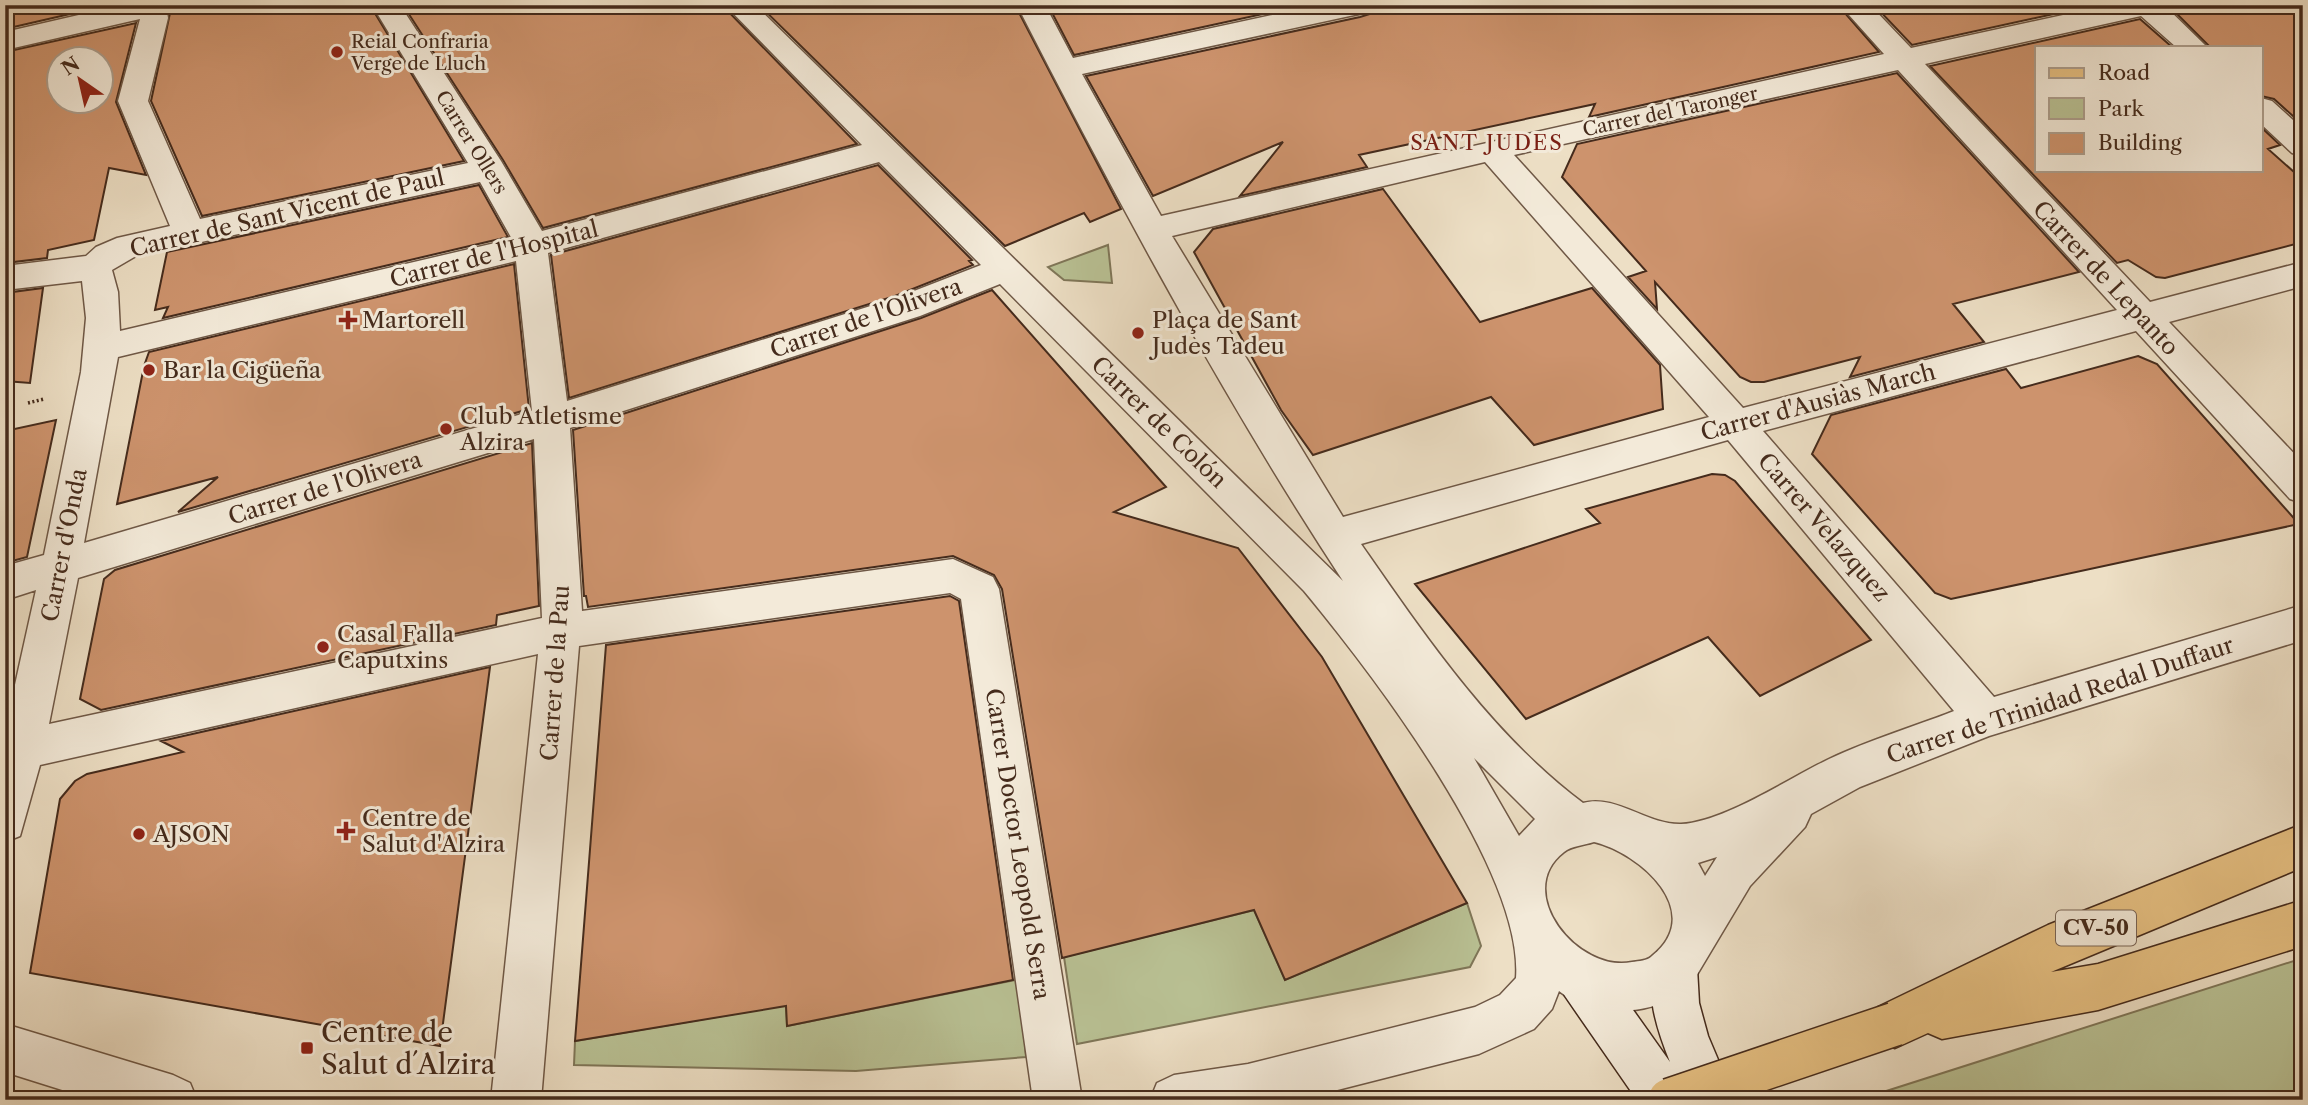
<svg xmlns="http://www.w3.org/2000/svg" width="2308" height="1105" font-family="'Libre Caslon Text',serif">
<rect width="100%" height="100%" fill="#eddfc5"/>
<filter id="stains"><feTurbulence type="fractalNoise" baseFrequency=".00286" numOctaves="4"/><feColorMatrix values="0 0 0 0 .2 0 0 0 0 .09 0 0 0 0 .02 0 0 0 .5 -.17"/></filter>
<radialGradient id="worn" r=".72"><stop offset=".6" stop-color="#630" stop-opacity="0"/><stop offset="1" stop-color="#630" stop-opacity=".3"/></radialGradient>
<!-- green -->
<path fill="#b9c194" stroke="#7f7658" stroke-width="2" d="M1108,245l4,38 -48,-3 -16,-13z
M770,666l17,360 233,-47 6,78 -170,14 -282,-6 1,-24 195,-33z
M1467,903l14,43 -11,21 -393,77 -13,-87 190,-47 31,70z
M2303,958v142h-445z"/>
<!-- building -->
<path fill="#cd936d" stroke="#452b1c" stroke-width="2" fill-rule="evenodd" d="M5,5h104l-104,24z
M178,5h192l94,156 -262,55 -51,-115 19,-88z
M403,5h319l135,139 -314,84 -40,-68z
M759,5h256l106,204 -31,13 -6,-9 -79,33z
M1048,5h256l-230,50z
M1375,5h463l41,47 -290,65 6,-13 -236,51 8,12 -127,29 43,-54 -130,54 -67,-120 274,-59 10,-3z
M1874,5h221l-183,40z
M2168,5h135v120l-29,-26 -13,-3v-49h-51z
M2140,19l32,28h-135v123h224v-43l19,18 -12,4 35,31v62l-138,36 -9,-1 -28,-17 -11,3 -187,-197z
M136,23l-20,79 30,73 -37,-7 -15,72 -46,10 -1,8 -42,5v-211zM60,60h42v42h-42z
M1897,73l182,199 -126,32 31,38 -134,35 10,-20 -96,25h-13l-11,-5 -85,-95 2,27 -29,-32 18,-6 -84,-94 15,-33z
M878,165l94,95 -3,1 4,4 -78,31 -326,102 -18,-143z
M479,185l29,52 -345,81 5,-11 -13,3 12,-58z
M1383,189l97,133 112,-34 68,77 3,44 -129,36 -43,-48 -178,58 -32,-45 -87,-158 19,-23z
M514,264l15,145 -351,103 40,-35 -101,27 27,-138 5,-14z
M43,288l-13,95 -25,-2v-88z
M992,290l174,197 -52,25 124,36 84,109 145,246 -182,77 -31,-70 -192,48 -60,-369 -8,-14 -41,-19 -365,51 -2,-11h-2l-11,-166 348,-112z
M2138,356l19,8 142,160 -348,75 -16,-6 -123,-139 19,-39 175,-46 15,19z
M56,420l-29,137 -22,6v-132z
M532,443l7,163 -42,9 -1,10 -395,85 -21,-11 24,-120 11,-9z
M1712,474l13,1 10,6 136,159 -111,56 -52,-59 -182,82 -111,-135 185,-61 -14,-14z
M950,596l9,5 54,379 -226,46 -1,-20 -211,35 31,-396z
M490,667l-50,379 -410,-73 30,-174 15,-18 12,-7 96,-22 -22,-11z"/>
<g fill="none" stroke-linecap="round" stroke-linejoin="round">
<defs>
<path id="minor" d="M122,5h53l-8,7 1,6 -20,83 52,118 268,-56 -96,-158h28l101,156 41,70 320,-86 -137,-140h30l588,576c-122,-186 -225,-379 -326,-576h28l28,53 245,-53h55l-4,6 -10,3 -277,60 79,142 723,-162 -44,-49h30l41,43 198,-43h55l43,42h-31l-35,-31 -216,48 225,238 153,-40v24l-134,36 134,141v40l-13,-4 -154,-168 -373,100 231,266 309,-92v35l-314,96 -129,51 -49,27 -6,13 -55,59 -58,97c-32,34 -97,37 -133,8l-7,18 -18,20 -55,25 -181,46h-148l7,-17 17,-8 74,-11 227,-57 25,-12 16,-17c8,-107 -144,-305 -212,-387l-304,-307 -80,32 -350,112 12,183 371,-52 40,18 6,12 83,511h-49l-72,-501 -11,-6 -371,53 -38,454h-50l47,-446 -498,111 -20,71 -15,6v-112l31,-140 -31,10v-34l39,-11 37,-183 5,-54 -4,-37 -77,9v-24l81,-10 10,-9 21,-9 53,-12 -52,-125 22,-82 -135,31v-18zM1898,70l219,240 -374,98 -229,-253zM879,162l102,103 -85,33 -329,103 -19,-148zM1485,162l224,255 -366,100 -171,-281zM480,182l32,57 -392,92 -2,-39 -6,-22 24,-14zM516,261l16,150 -448,132 34,-186zM534,439l8,179 -493,106 29,-146zM1728,440l226,271c-41,16 -85,29 -125,48 -40,19 -105,63 -148,65 -34,1 -65,-30 -98,-21 -91,-68 -158,-167 -222,-259zM1474,758l61,61 -16,17zM1594,842c46,11 113,70 58,114 -5,5 -13,5 -20,6 -54,11 -120,-70 -68,-110 7,-6 21,-7 30,-10zM1717,857l-12,19 -7,-13z
M2261,98l11,3 31,28v27l-11,-3 -31,-29z
M5,1024l168,51 17,8 7,17h-103l-89,-28z"/>
<path id="secondary" d="M1674,945l16,7 7,16 2,35 9,33 27,64h-98l-72,-104 -6,-17 6,-17 17,-6 17,6 71,100c-14,-35 -27,-74 -12,-110z"/>
<path id="primary" d="M2303,824v43l-252,105 47,-8 205,-64v46l-205,64 -156,29 -14,-6 -33,15 -17,-7 -7,-17 7,-17 170,-82z"/>
</defs>
<!-- minor casing -->
<use href="#minor" stroke="#6f5846" stroke-width="3"/>
<!-- secondary casing -->
<use href="#secondary" stroke="#452b1c" stroke-width="3"/>
<!-- primary casing -->
<use href="#primary" stroke="#452b1c" stroke-width="3"/>
<!-- path -->
<path stroke="#452b1c" stroke-width="3.5" stroke-dasharray="2 2.5" stroke-linecap="butt" d="M28,403l16,-4"/>
<!-- minor -->
<use href="#minor" fill="#f3ead9" fill-rule="evenodd"/>
<!-- secondary -->
<use href="#secondary" fill="#f3ead9" fill-rule="evenodd"/>
<!-- primary -->
<use href="#primary" fill="#e6c082" fill-rule="evenodd"/>
<defs>
<path id="primary-bridge" d="M1670,1100l225,-76"/>
</defs>
<!-- primary-bridge casing -->
<use href="#primary-bridge" stroke="#452b1c" stroke-width="46" stroke-linecap="butt"/>
<!-- primary-bridge -->
<use href="#primary-bridge" stroke="#e6c082" stroke-width="43"/>
</g>
<!-- markers -->
<g fill="#8f2418" stroke="#f3ead9" stroke-width="2.5">
<circle cx="337" cy="52" r="7"/>
<path d="M344.5 309.5h7v7h7v7h-7v7h-7v-7h-7v-7h7z"/>
<circle cx="1138" cy="333" r="7"/>
<circle cx="149" cy="370" r="7"/>
<circle cx="446" cy="429" r="7"/>
<circle cx="323" cy="647" r="7"/>
<path d="M342.5 820.5h7v7h7v7h-7v7h-7v-7h-7v-7h7z"/>
<circle cx="139" cy="834" r="7"/>
<rect x="300" y="1041" width="14" height="14" rx="3.5"/>
</g>
<g text-anchor="middle" stroke-width="6" stroke-linejoin="round" paint-order="stroke">
<!-- far-poi labels -->
<g font-size="19" fill="#452b1c" stroke="#f3ead9" text-anchor="start">
<text x="351" y="48">Reial Confraria<tspan x="351" dy="22">Verge de Lluch</tspan></text>
</g>
<!-- far-street labels -->
<g font-size="19" fill="#452b1c" stroke="#f3ead9">
<text transform="translate(1670 111) rotate(-12)" y="7">Carrer del Taronger</text>
<text transform="translate(472 142) rotate(58)" y="7">Carrer Ollers</text>
</g>
<!-- far-neighbourhood labels -->
<g font-size="21" letter-spacing="2" fill="#7a1f14" stroke="#f3ead9">
<text x="1487" y="150">SANT JUDES</text>
</g>
<!-- shield labels -->
<rect fill="#f3ead9" stroke="#796455" stroke-width="2" x="2056" y="910.5" width="80" height="35" rx="5"/>
<g font-size="21" font-weight="bold" fill="#452b1c">
<text x="2096" y="935">CV-50</text>
</g>
<!-- street labels -->
<g font-size="23" fill="#452b1c" stroke="#f3ead9">
<text transform="translate(287 213) rotate(-13)" y="8">Carrer de Sant Vicent de Paul</text>
<text transform="translate(494 254) rotate(-14)" y="8">Carrer de l'Hospital</text>
<text transform="translate(2106 278) rotate(47)" y="8">Carrer de Lepanto</text>
<text transform="translate(866 318) rotate(-19)" y="8">Carrer de l'Olivera</text>
<text transform="translate(1818 402) rotate(-15)" y="8">Carrer d'Ausiàs March</text>
<text transform="translate(1159 422) rotate(44)" y="8">Carrer de Colón</text>
<text transform="translate(325 488) rotate(-17)" y="8">Carrer de l'Olivera</text>
<text transform="translate(1824 527) rotate(49)" y="8">Carrer Velazquez</text>
<text transform="translate(64 545) rotate(-79)" y="8">Carrer d'Onda</text>
<text transform="translate(555 673) rotate(-86)" y="8">Carrer de la Pau</text>
<text transform="translate(2060 700) rotate(-18)" y="8">Carrer de Trinidad Redal Duffaur</text>
<text transform="translate(1018 844) rotate(81)" y="8">Carrer Doctor Leopold Serra</text>
</g>
<!-- poi labels -->
<g font-size="23" fill="#452b1c" stroke="#f3ead9" text-anchor="start">
<text x="362" y="328">Martorell</text>
<text x="1152" y="328">Plaça de Sant<tspan x="1152" dy="26">Judes Tadeu</tspan></text>
<text x="163" y="378">Bar la Cigüeña</text>
<text x="460" y="424">Club Atletisme<tspan x="460" dy="26">Alzira</tspan></text>
<text x="337" y="642">Casal Falla<tspan x="337" dy="26">Caputxins</tspan></text>
<text x="362" y="826">Centre de<tspan x="362" dy="26">Salut d'Alzira</tspan></text>
<text x="153" y="842">AJSON</text>
</g>
<!-- near-poi labels -->
<g font-size="28" fill="#452b1c" stroke="#f3ead9" text-anchor="start">
<text x="321" y="1042">Centre de<tspan x="321" dy="32">Salut d´Alzira</tspan></text>
</g>
</g>
<!-- margin -->
<rect width="2308" height="1105" fill="none" stroke="#eddfc5" stroke-width="28"/>
<rect x="7" y="7" width="2294" height="1091" fill="none" stroke="#452b1c" stroke-width="3.5"/>
<rect x="14" y="14" width="2280" height="1077" fill="none" stroke="#452b1c" stroke-width="2"/>
<!-- legend -->
<rect x="2035" y="46" width="228" height="126" fill="#f3ead9" stroke="#ad9e8d" stroke-width="2"/>
<rect x="2049" y="68" width="35" height="10" fill="#e6c082" stroke="#ad9e8d" stroke-width="2"/>
<text x="2098" y="80" font-size="21" fill="#452b1c">Road</text>
<rect x="2049" y="98" width="35" height="21" fill="#b9c194" stroke="#ad9e8d" stroke-width="2"/>
<text x="2098" y="116" font-size="21" fill="#452b1c">Park</text>
<rect x="2049" y="133" width="35" height="21" fill="#cd936d" stroke="#ad9e8d" stroke-width="2"/>
<text x="2098" y="150" font-size="21" fill="#452b1c">Building</text>
<!-- north arrow -->
<g transform="translate(80 80) rotate(326)"><circle r="33" fill="#f3ead9" stroke="#ad9e8d" stroke-width="2"/>
<path d="M0-5L12 26L0 18L-12 26Z" fill="#8f2418"/>
<text y="-10" font-size="19" font-weight="bold" text-anchor="middle" fill="#452b1c">N</text>
</g>
<rect width="100%" height="100%" filter="url(#stains)"/>
<rect width="100%" height="100%" fill="url(#worn)"/>
</svg>
